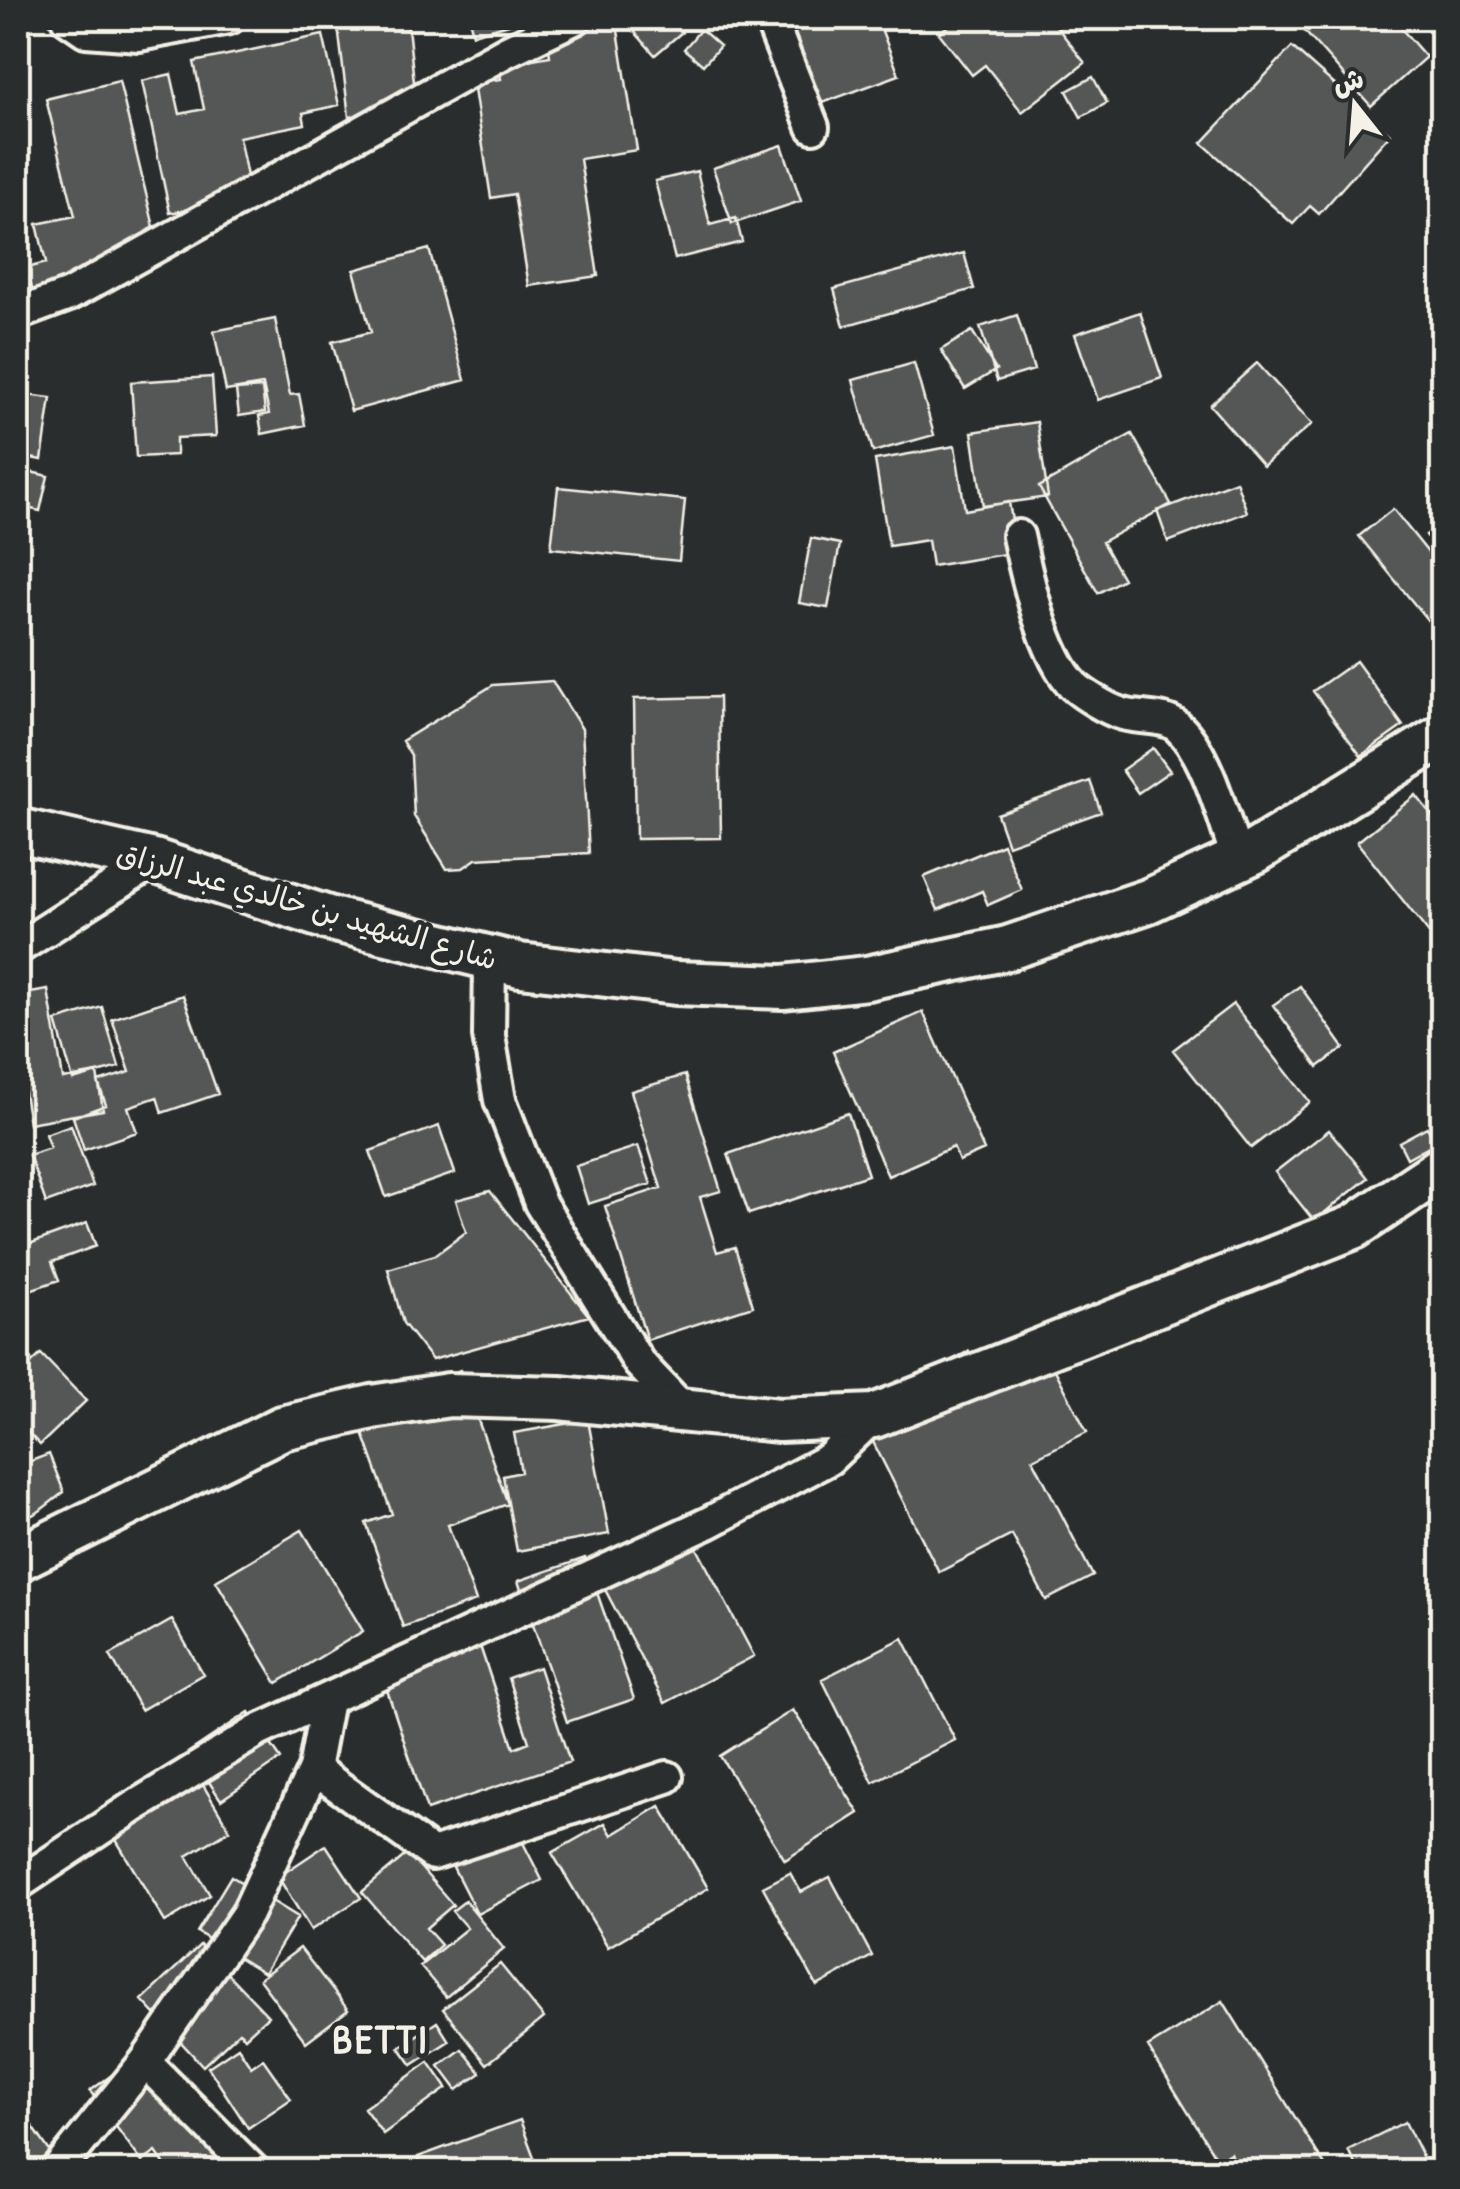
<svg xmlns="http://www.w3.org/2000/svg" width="1460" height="2189" font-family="'Patrick Hand','Playpen Sans Arabic',sans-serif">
<rect width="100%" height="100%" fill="#2a2d2e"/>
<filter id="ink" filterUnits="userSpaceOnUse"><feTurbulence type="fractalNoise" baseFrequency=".01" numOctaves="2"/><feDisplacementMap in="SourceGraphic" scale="20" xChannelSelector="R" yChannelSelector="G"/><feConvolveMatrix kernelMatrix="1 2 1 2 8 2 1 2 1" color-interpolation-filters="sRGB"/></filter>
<g filter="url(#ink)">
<!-- building -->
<path fill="#555756" stroke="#f4f1e8" stroke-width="2.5" d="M337,18h70l10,91 -68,8z
M469,18h46l1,4 -43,12z
M576,18h40l21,132 -57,9 18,117 -69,10 -15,-92 -23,4 -18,-115 28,-4 -2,-14 51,-9 -5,-34z
M649,18h21l12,14 -27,23 -21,-24z
M785,18h92l22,57 -82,30z
M958,18h92l35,45 -63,49 -37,-47 -13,10 -33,-42z
M1293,18h99l34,39 -55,49z
M701,29l19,17 -17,19 -19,-16z
M323,35l16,70 -36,8 2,11 -66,13 12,59 -81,17 -28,-132 29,-7 9,40 24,-5 -10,-47z
M1292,47l98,87 -71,80 -9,-8 -17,18 -91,-81z
M1093,77l14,26 -26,14 -14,-26z
M119,81l41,171 -80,19 8,31 -50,12 -11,-46 19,-5 -9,-39 38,-8 -29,-117z
M782,145l19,56 -69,23 -19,-56z
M697,171l13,54 26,-7 6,24 -67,17 -20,-78z
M429,249l36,131 -114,31 -19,-69 39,-10 -17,-62z
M964,253l10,36 -130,37 -10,-37z
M1140,312l22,66 -64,22 -23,-66z
M1017,315l17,55 -37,11 -17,-54z
M275,319l15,76 9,-1 6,31 -43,9 -3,-18 10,-2 -6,-29 -37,6 -12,-60z
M972,331l24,39 -31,19 -24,-39z
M914,363l20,72 -61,17 -20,-72z
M1257,363l55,61 -49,42 -53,-61z
M212,377l4,59 -40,2v17l-40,2 -5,-75z
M262,388l3,24 -26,4 -3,-26z
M18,394l33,4 -9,62 -24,-4z
M1037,422l11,75 -65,9 -11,-74z
M1132,434l39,70 -69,38 21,37 -25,14 -59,-106z
M955,446l10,64 44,-8 8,50 -85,14 -4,-26 -39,6 -14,-86z
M22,470l26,6 -8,35 -22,-5z
M1236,481l11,31 -79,30 -11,-31z
M558,487l127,13 -6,61 -128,-13z
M1393,509l49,61v68l-83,-102z
M1442,523v33l-16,-21z
M811,538l29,6 -12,64 -29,-5z
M1356,661l47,65 -42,30 -48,-65z
M552,681l30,48 7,124 -113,6 -13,9 -16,1 -33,-53 -3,-60 -9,-15 91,-56z
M719,697l2,141 -85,1 -2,-140z
M1153,748l17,23 -32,22 -16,-23z
M1090,781l11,31 -93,33 -11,-31z
M1416,795l26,34v121l-85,-108z
M1003,844l19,46 -34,15 -6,-14 -44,19 -14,-33z
M1300,986l44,62 -26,19 -45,-62z
M48,990l15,89 34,-6 6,37 -74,13 -11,-66v-62z
M183,995l35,99 -56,19 -5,-16 -29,10 9,25 -53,18 -11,-33 33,-12 -8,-23 32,-10 -18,-53z
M1233,1004l77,98 -59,46 -78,-98z
M102,1007l17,60 -46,13 -17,-59z
M923,1012l61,138 -25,11 -6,-14 -65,29 -55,-124z
M685,1075l36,116 -21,6 17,55 18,-5 18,59 -106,34 -42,-134 56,-18 -30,-97z
M848,1113l20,62 -119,39 -21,-60z
M71,1125l22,61 -47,17 -17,-48 21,-7 -5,-14z
M439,1126l16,47 -69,24 -16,-46z
M1427,1127l9,15 -29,16 -8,-16z
M1329,1130l39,48 -54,43 -39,-49z
M638,1146l13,38 -63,20 -12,-38z
M490,1191l99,125 -157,44 -29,-37 -15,-54 47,-14 31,-23 -10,-32z
M87,1223l9,23 -44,16 7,18 -32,11 -9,-26v-17z
M1037,1335l50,97 -54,27 60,117 -47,24 -34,-65 -73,37 -75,-148 91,-47 -7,-15 21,-11 10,19z
M41,1354l45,47 -46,44 -22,-23v-46z
M460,1370l48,134 -60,21 28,76 -73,26 -37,-104 26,-9 -38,-106z
M588,1420l21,114 -92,17 -14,-75 18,-4 -7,-39z
M49,1454l15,38 -27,21 -19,8v-55z
M302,1530l61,101 -86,52 -61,-102z
M690,1535l64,121 -89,47 -64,-121z
M585,1558l49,141 -67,23 -49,-141z
M172,1620l31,54 -62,36 -31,-55z
M476,1634l38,114 15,-6 -21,-64 31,-11 31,95 -143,48 -48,-144z
M903,1638l52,102 -82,42 -51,-103z
M793,1710l66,103 -74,47 -65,-104z
M249,1712l32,47 -60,41 -32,-48z
M191,1765l39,65 -43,26 23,39 -45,27 -62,-104z
M660,1806l48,82 -100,59 -56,-94 53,-30 7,12z
M514,1825l28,55 -65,34 -28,-55z
M326,1845l35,53 -50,32 -33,-53z
M408,1853l45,52 -27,23 15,17 -19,17 -60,-70z
M790,1873l11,19 29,-15 42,79 -55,30 -54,-99z
M231,1876l67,41 -34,56 -67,-41z
M465,1901l39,48 -58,48 -26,-31 47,-38 -15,-17z
M200,1945l68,71 -23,21 -6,-5 -36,34 -61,-66z
M300,1948l48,62 -42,32 -47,-63z
M500,1964l44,54 -57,46 -44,-55z
M1223,2001l106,171h-87l-12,-19 -12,8 -70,-114z
M437,2022l12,19 -37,24 -13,-18z
M238,2047l13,20 12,-8 28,40 -43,29 -40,-61z
M147,2049l88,110 -17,13h-48l-14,-20 -14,10 -52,-71z
M462,2049l19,24 -24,17 -18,-24z
M429,2062l18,26 -64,46 -19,-26z
M520,2120l17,45 -18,7h-96l-5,-15z
M1405,2122l25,50h-71l-11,-22z
M31,2124l20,29 -26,19h-7v-47l4,6z"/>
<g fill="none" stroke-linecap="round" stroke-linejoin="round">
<defs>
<path id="street" d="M67,18l19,13 53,4 90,-17
M770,18l43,109
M18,314l51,-19 438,-244 69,-33
M1018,536c9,42 26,119 56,150 10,9 33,23 46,27 18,7 45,1 59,15 29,27 45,94 59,132
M18,948l136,-87
M490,957l-1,79 11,64 40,103 99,160 46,48
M314,1769l119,85 234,-77
M18,1884l114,-76 126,-77 450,-208 121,-64 45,-43
M145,2062l110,110
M56,2172l89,-110 102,-148 67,-145 13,-69"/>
<path id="secondary" d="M18,830l136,31 177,58 189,46 156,18 107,4 84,-9 141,-30 140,-47 108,-50 186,-115
M18,1559l264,-131 90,-21 77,-12 110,3 220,22 95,-4 480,-189 88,-59"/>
</defs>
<!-- street casing -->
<use href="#street" stroke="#f4f1e8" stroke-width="38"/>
<!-- secondary casing -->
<use href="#secondary" stroke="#f4f1e8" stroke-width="50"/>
<!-- street -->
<use href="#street" stroke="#2a2d2e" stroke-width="30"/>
<!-- secondary -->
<use href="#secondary" stroke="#2a2d2e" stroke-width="42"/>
</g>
</g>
<g text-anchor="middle" stroke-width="9" stroke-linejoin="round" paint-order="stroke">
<!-- street labels -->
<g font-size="30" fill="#f4f1e8" stroke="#2a2d2e">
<text transform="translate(307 906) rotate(16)" y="10">شارع الشهيد بن خالدي عبد الرزاق</text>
</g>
<!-- district labels -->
<g font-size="40" font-weight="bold" letter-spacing="2.5" fill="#f4f1e8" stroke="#2a2d2e">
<text x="381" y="2053">BETTI</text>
</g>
</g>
<!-- margin -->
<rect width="1460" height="2189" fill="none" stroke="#2a2d2e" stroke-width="60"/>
<rect x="30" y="30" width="1400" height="2129" fill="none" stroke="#f4f1e8" stroke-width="4" filter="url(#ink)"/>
<!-- north arrow -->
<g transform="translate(1355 105) rotate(343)" stroke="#2a2d2e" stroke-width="8" paint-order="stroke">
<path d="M0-8L18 38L0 25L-18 38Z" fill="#f4f1e8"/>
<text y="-15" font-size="28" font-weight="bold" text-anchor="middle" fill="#f4f1e8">ش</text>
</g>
</svg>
